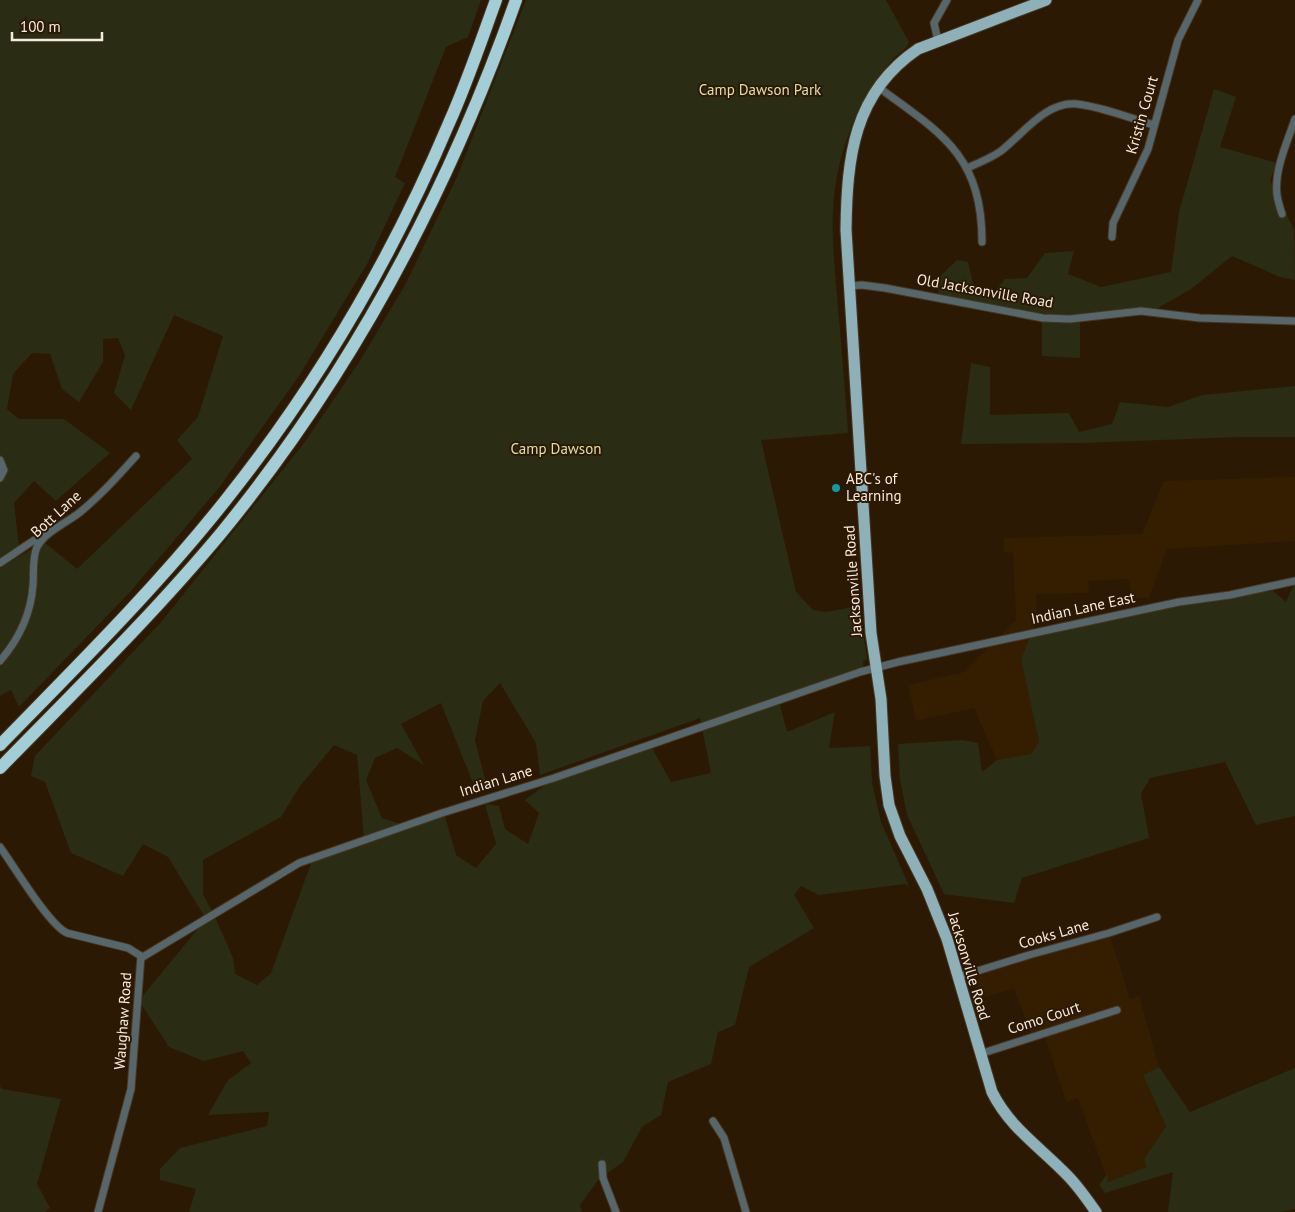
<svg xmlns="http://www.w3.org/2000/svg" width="1295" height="1212" font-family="'PT Sans',sans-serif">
<rect width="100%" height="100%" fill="#2c1903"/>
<!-- built -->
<path fill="#351d00" d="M1295,477v64l-128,8 -18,49h-18l-2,-19 -41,2 1,12 -53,1v26l-15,39 18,83 -8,12 -34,6 -23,-52 -58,13 -8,-36 56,-13 52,-52 -3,-67 -9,-1v-14l138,-4 22,-53z
M1108,929l22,70 9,-3 20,71 -16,8 23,51 -22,33 3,8 -39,15 -30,-84 -12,4 -22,-68 -12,4 -18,-50 -35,11 -9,-27 48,-16z"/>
<!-- green -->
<path fill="#2b2c14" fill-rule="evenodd" d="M0,0h481l-13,37 -22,10 -51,130 10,6 -38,81 -68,112 -81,113 -88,103 -111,115 -8,-17 -11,6v-128l44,-26 33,27 115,-110 -15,-19 21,-23 25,-81 -49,-21 -43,95 -17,-17 11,-38 -7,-17 -15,1v23l-24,40 -17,-13 -12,-35 -18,-1 -19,21 -6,35 12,10h45l46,34 -54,48 -22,-20 -20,22 5,44 -19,11z
M526,0h360l23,42c-2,7 -10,11 -15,16 -14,16 -28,34 -36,53 -9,21 -17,43 -21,65 -8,39 -3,82 0,121 4,45 8,90 11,136l-87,7 35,152 17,18 13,2 33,-6 8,53 -4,2 1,8 -86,28 9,35 48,-20 -6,36 41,-2 2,37 9,39 28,64 -4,-2 -86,11 -18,-9 -7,9 20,33 -65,39 -14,58 -17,7 -7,32 -43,18 -7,33 -19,12 -19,35 -24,17 -19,26 2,7h-393l7,-23 -36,-9v-11l20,-21 87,-22 2,-14 -61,3 20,-35 23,-17 -8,-12 -39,10 -35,-14 -30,-46 10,-13 57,-69 -38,-62 -25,-13 -20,32 -52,-23 -26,-71 -14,-6 4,-20 127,-135 142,-178 54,-79 47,-79 52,-108zM500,683l36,60 4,32 160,-57 11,55 -40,9 -19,-34 -107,37 -20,15 14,13 -11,31 -23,-15 -6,-23 -14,-2 11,40 -20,24 -20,-13 -12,-42 -35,14 -27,-9 -16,-38 9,-22 22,-10 27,17 -23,-41 40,-21 32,80 15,8 -13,-51 8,-39zM334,745l23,10 7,85 -50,15 -43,118 -14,12 -22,-11 -2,-16 -19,-43 -11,-21v-34l78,-43 19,-31z
M1214,89l22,8 -16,50 57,16 -7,17 24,50 1,50 -15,-3 -48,-21 -41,33 -45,26 -66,5v38l-38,-2v-38l-104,-19 1,-22 18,-17 11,2 5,22 21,8 11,-13 22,-1 18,-25 29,-2 -6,23 33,13 70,-15 8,-60z
M971,363l19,4v48l79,-2 10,19 33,-8 8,-22 48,5 34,-12 93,-9v51h-55l-157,6 -122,1z
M1295,582v234l-39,9 -31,-63 -75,16 -9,16 8,44 -127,40 -8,25 -70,-9 -37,-79 -7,-35 -2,-36 64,-4 16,3 4,29 15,-12 34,-6 8,-12 -18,-83 10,-25 196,-42 46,-1 13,11z
M1159,1067l31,45 105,-44v141l-14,3h-113l5,-40 -68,21 -6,-8 8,-11 1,8 38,-15 -2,-8 22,-33 -23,-51z
M0,1086l2,3 59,10 -24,85 13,24 -5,4h-45z"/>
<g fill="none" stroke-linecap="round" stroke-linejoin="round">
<defs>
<path id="minor" d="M938,41l-4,-18 13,-23
M878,87c63,46 104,68 104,155
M967,168c12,-5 24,-10 34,-17 22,-17 45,-50 76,-47 26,3 52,14 77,21
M1282,214c-2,-6 -4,-12 -5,-19 -3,-25 10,-52 18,-76
M1112,237l1,-14 35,-74 30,-109 20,-40
M850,286l12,-1 23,3 158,30 27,1 71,-8 59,7 95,3
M0,460l4,10 -4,8
M0,563c16,-10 31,-22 48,-31
M0,661c19,-22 31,-47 33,-76 1,-12 -1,-27 4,-38 8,-15 29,-24 42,-34 21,-17 39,-37 57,-57
M0,847c14,19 49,78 67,86l61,15 13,8 -10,133 -33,123
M141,958l158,-95 143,-50 112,-35 306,-106 38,-10 281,-60 51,-7 65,-14
M958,977l71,-22 80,-22 48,-16
M980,1054l137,-44
M713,1121l11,17 22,74
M602,1164l1,14 13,34"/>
<path id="primary" d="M1046,0l-128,49c-65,44 -71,109 -72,181l25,403 10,66 4,77 4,29 11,31 27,53 20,50 45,153c18,36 47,54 75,83 11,11 20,24 29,37"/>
<path id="motorway" d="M0,745c77,-79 156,-157 225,-244 91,-114 167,-243 224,-378 18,-40 32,-82 47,-123
M0,768c75,-77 153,-153 222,-236 129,-158 226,-340 294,-532"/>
</defs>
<!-- minor casing -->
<use href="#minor" stroke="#483621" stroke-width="9"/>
<!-- primary casing -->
<use href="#primary" stroke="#483621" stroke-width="13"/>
<!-- motorway casing -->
<use href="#motorway" stroke="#483621" stroke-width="14"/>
<!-- minor -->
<use href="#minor" stroke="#56666b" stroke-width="7"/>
<!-- primary -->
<use href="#primary" stroke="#8db0b9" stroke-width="11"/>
<!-- motorway -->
<use href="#motorway" stroke="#a3ced8" stroke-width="12"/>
</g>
<!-- markers -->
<circle fill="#0f9aa8" stroke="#2c1903" stroke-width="2" cx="836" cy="488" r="5"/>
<g text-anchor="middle" stroke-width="4" stroke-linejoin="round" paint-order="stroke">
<!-- park labels -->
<g font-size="15" fill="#dce0a4" stroke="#2c1903">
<text x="760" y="95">Camp Dawson Park</text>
<text x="556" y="454">Camp Dawson</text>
</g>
<!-- street labels -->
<g font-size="15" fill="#f7eadc" stroke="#2c1903">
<text transform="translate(1142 115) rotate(-74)" y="5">Kristin Court</text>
<text transform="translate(985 291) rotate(10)" y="5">Old Jacksonville Road</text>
<text transform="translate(56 514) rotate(-42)" y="5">Bott Lane</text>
<text transform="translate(853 581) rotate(-94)" y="5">Jacksonville Road</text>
<text transform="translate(1083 608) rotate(-12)" y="5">Indian Lane East</text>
<text transform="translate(496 781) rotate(-17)" y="5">Indian Lane</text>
<text transform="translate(1054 934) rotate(-16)" y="5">Cooks Lane</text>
<text transform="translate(969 966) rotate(73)" y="5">Jacksonville Road</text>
<text transform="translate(1044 1018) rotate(-18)" y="5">Como Court</text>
<text transform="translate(123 1021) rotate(-86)" y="5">Waughaw Road</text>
</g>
<!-- poi labels -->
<g font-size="15" fill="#f7eadc" stroke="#2c1903" text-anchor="start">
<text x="846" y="484">ABC's of<tspan x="846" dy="17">Learning</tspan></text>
</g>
</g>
<!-- scale -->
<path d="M12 32v8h90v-8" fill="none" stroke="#f7eadc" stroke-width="2.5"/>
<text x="20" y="32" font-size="15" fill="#f7eadc" stroke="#2c1903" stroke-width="4" paint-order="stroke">100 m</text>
</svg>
